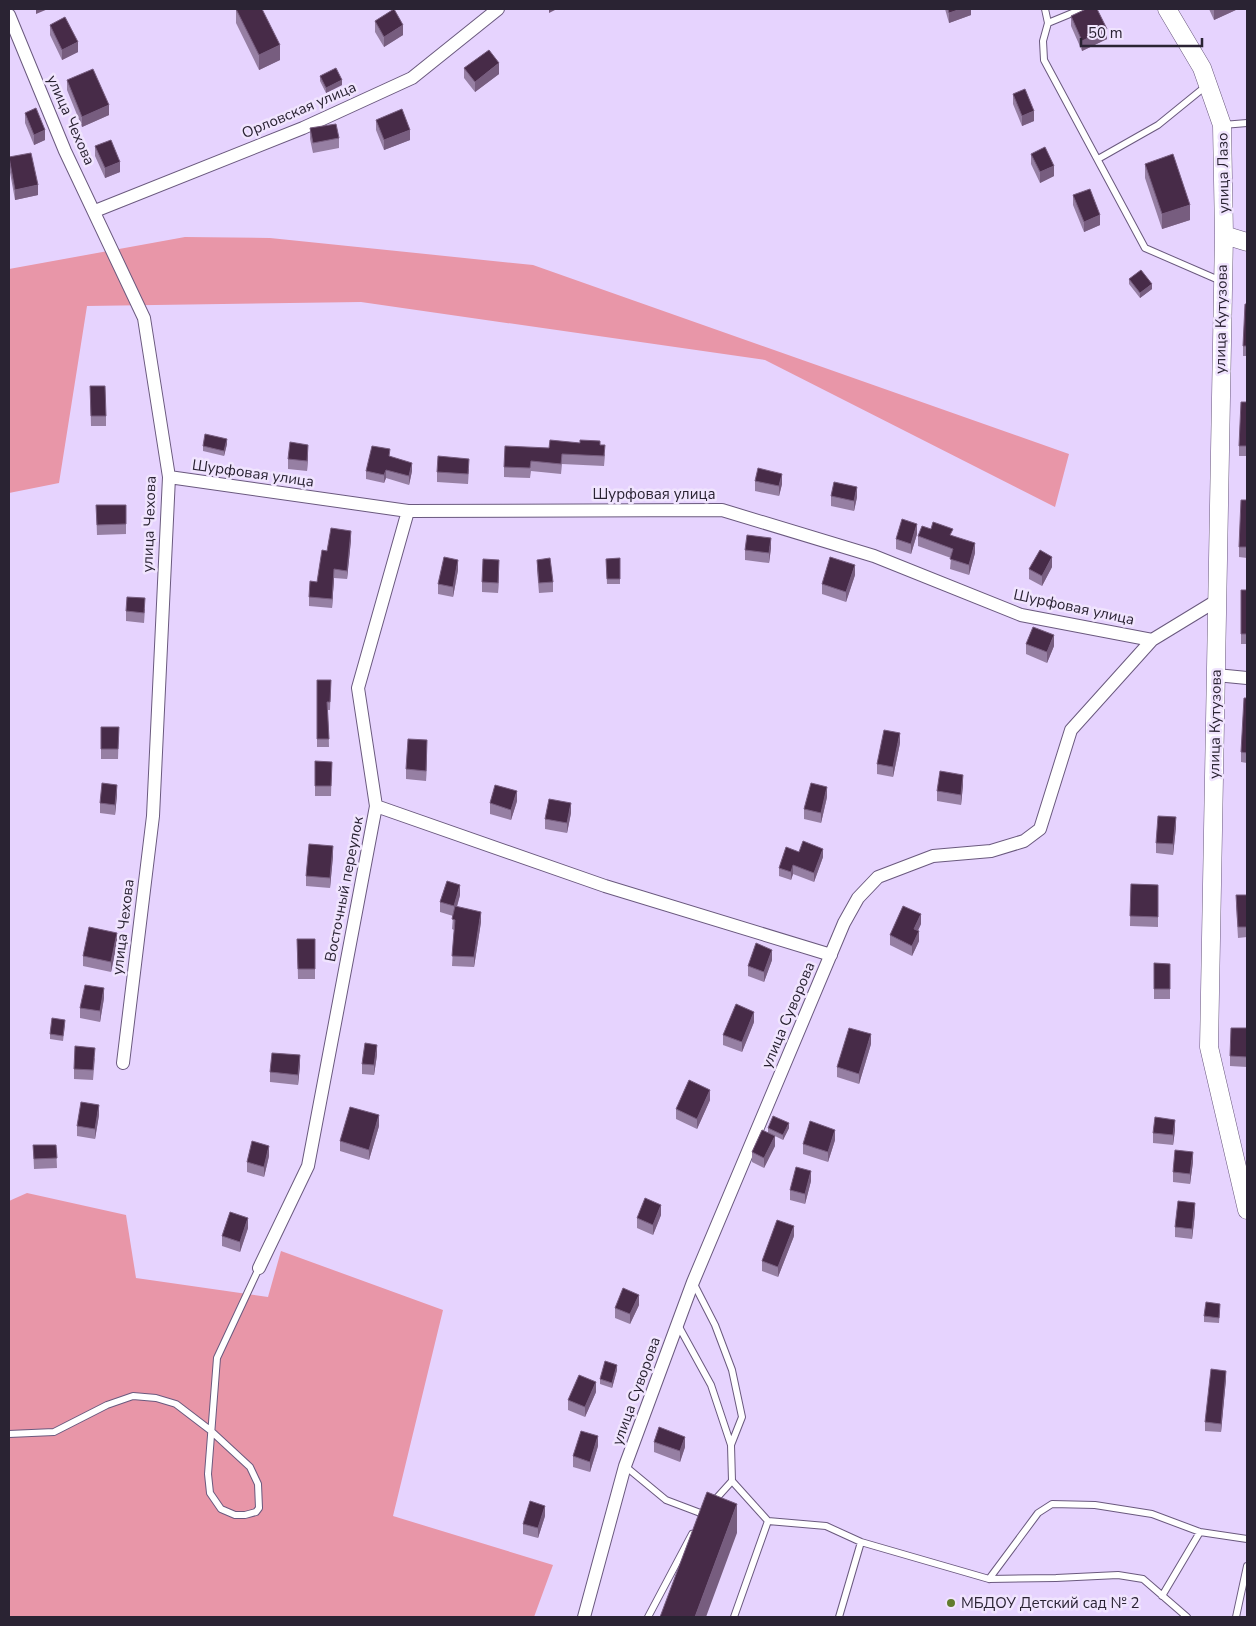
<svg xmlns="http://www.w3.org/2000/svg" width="1256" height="1626" font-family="'Nunito Sans',sans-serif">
<rect width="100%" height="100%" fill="#e6d3fe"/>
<!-- green -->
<path fill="#e896a8" d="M185,237l85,1 263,27 536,189 -14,53 -290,-147 -404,-58 -274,4 -28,177 -50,10v-224z
M27,1193l99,22 10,63 132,19 13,-46 162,59 -50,206 160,49 -19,52h-525v-416z"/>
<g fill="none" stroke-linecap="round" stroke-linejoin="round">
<defs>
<path id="lane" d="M1045,9l3,14 -5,18 1,19 101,188 76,33
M1048,23l34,-14
M1223,125l24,-2
M1098,159l60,-34 48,-39
M694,1284l21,41 17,45 10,47 -11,28
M678,1325l33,60 20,60 1,36 -18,20
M9,1434l45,-2 53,-27 26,-9 23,2 20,6 34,26 40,37 8,17 1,24 -3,4 -11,3h-10l-14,-6 -11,-16 -2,-19 9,-116 42,-90
M625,1466l41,34 37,14
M732,1481l36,40 58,5 35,16 128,37 67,-1 62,-3 25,4 44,38
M989,1579l49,-66 14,-9 43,1 57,9 48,18 47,7
M1162,1596l38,-64
M648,1617l44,-83
M734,1617l34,-96
M839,1617l22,-75
M1236,1617l11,-51"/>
<path id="street" d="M9,15l56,136 79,167 25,159 -16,339 -30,247
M95,211l208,-83 109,-50 86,-69
M169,477l239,34 314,-1 152,46 147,59 131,25
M1216,675l31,3
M376,806l229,80 226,69
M259,1268l49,-102 68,-360 -18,-118 50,-177
M584,1617l41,-151 68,-184 151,-359 14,-25 20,-21 55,-21 58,-5 33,-10 16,-12 31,-99 81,-90 64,-39"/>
<path id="secondary" d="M1167,9l35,59 20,57 2,110 -15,812 38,163
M1224,235l23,7"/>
</defs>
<!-- lane casing -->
<use href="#lane" stroke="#6a597e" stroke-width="8"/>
<!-- street casing -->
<use href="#street" stroke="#6a597e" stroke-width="14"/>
<!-- secondary casing -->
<use href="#secondary" stroke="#6a597e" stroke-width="19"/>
<!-- lane -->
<use href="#lane" stroke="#fff" stroke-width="6"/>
<!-- street -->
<use href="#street" stroke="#fff" stroke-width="12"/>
<!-- secondary -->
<use href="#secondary" stroke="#fff" stroke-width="18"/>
</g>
<!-- wall -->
<path fill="#967fa3" d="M236,9l44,51 -21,10 -23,-47z
M945,9h26v6l-22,8z
M1209,9h29l-24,11z
M1071,16l36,23 -25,12 -11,-25z
M375,21l28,14 -19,12 -9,-15z
M50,25l28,27 -16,8 -12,-25z
M464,68l35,6 -24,18 -11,-14z
M320,76l22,9 -16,8 -6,-12z
M67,80l42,35 -27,12 -15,-37z
M1013,94l21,27 -12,5 -9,-22z
M25,113l20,27 -11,5 -9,-22z
M376,120l34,20 -26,10 -8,-20z
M310,128l29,10v10l-26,5 -3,-14z
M95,146l25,26 -15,6 -10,-22z
M1031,154l23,22 -14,7 -9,-19z
M9,157l29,38 -23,5 -6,-33z
M1145,164l45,56 -28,9 -17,-51z
M1073,195l27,30 -16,7 -11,-27z
M1129,279l23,10 -12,9 -11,-14z
M1247,304v52h-4v-10z
M90,386l16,30v10h-15z
M1247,402v54h-8v-10z
M227,444l-3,12 -21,-5v-5z
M600,445l5,10 -1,11 -42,-2 -1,10 -30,-3 -1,7 -26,-1v-10l45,-19z
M308,455l-1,16 -19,-2v-10z
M390,456l22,15 -3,14 -23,-7 -2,5 -18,-4v-8z
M469,469l-1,15 -31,-2v-10z
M755,481l27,3 -3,12 -24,-5z
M831,496l26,1 -3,14 -23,-5z
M1247,500v58l-8,-1v-10z
M96,505h30v29l-29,1z
M917,534l-6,20 -15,-5v-10z
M918,536h35l22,17 -6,22 -19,-6 1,-11 -33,-12z
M351,540l-4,39 -13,-1 -2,30 -23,-2v-9l8,-15 10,-31z
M771,548l-2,15 -24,-3v-10z
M620,558v26h-13l-1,-25z
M537,560l16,22v10l-14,1 -2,-23z
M1052,567l-10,19 -13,-7v-10z
M458,570l-5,27 -15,-3v-10z
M499,570l-1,23 -16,-1v-10z
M855,575l-9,27 -24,-8v-10z
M1241,590h6v54h-6z
M145,609l-1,14 -18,-2v-10z
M1026,644l28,2 -7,17 -21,-9z
M317,680h14l-1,30h-2l1,37h-12z
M1247,698v65l-6,-1v-10z
M101,727h18l-1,32h-17z
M900,743l-7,34 -16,-3v-10z
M427,750l-1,31 -20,-2v-10z
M332,762l-1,34h-16v-10z
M963,785l-2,20 -24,-4v-10z
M117,795l-2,20 -15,-2v-10z
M827,797l-6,26 -17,-4v-10z
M517,801l-6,19 -21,-6v-11z
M571,813l-4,20 -22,-4v-10z
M1176,827l-3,28 -17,-2v-10z
M799,852l24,5 -9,25 -21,-8 -2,6 -12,-4v-8z
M333,856l-3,32 -24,-2v-10z
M1131,884l27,1v42l-28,-1z
M460,895l-3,12 24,15 -7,45 -22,-1 2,-36 -2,-1 1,-13 -13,-4v-10z
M1247,895v42l-9,1 -2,-33z
M921,924l-3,6 1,11 -7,15 -22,-11v-10z
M297,939h18v40h-17z
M117,943l-6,29 -28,-6v-10z
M772,960l-8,22 -16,-6v-10z
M1154,963l16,1v35h-16z
M104,998l-4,24 -20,-4v-10z
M754,1022l-12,30 -19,-7v-10z
M65,1025l-2,16 -13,-2v-5z
M1247,1028v39l-17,-1v-10z
M871,1044l-12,40 -22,-7v-10z
M377,1055l-3,20 -12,-1v-10z
M95,1058l-2,22 -19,-1v-10z
M300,1065l-2,20 -28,-3v-10z
M710,1100l-13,29 -21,-10v-10z
M99,1115l-4,24 -18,-3v-10z
M379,1126l-10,34 -29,-9v-10z
M768,1128h21l-6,12 -8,-4v10l-11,22 -12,-6v-10l16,-19z
M1175,1130l-2,15 -20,-2v-10z
M835,1140l-7,22 -25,-8v-10z
M33,1145h23l1,23 -23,1z
M269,1156l-5,21 -17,-5v-10z
M1193,1162l-3,22 -17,-2v-10z
M811,1181l-6,23 -15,-4v-10z
M1195,1213l-3,26 -17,-2v-10z
M661,1215l-8,20 -16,-7v-10z
M248,1228l-8,24 -18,-6v-10z
M794,1236l-16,41 -16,-6v-10z
M639,1305l-9,19 -15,-6v-10z
M1220,1309l-1,14 -15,-1v-6z
M617,1370l-5,18 -12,-4v-5z
M1226,1379l-5,53 -16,-1v-9z
M596,1392l-11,25 -17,-7v-10z
M654,1442l31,5 -5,15 -26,-10z
M598,1446l-8,26 -17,-5v-11z
M545,1516l-7,22 -15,-4v-10z"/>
<!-- shaded-wall -->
<path fill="#775d7f" d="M36,9h12l-12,5z
M549,9h8l-8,4z
M961,9h10v6l-22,8v-10z
M1214,9h24l-24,11z
M403,25v10l-19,12v-10z
M1107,29v10l-25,12v-10z
M78,42v10l-16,8v-10z
M280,45v15l-21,10v-15z
M499,63v11l-24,18v-10z
M342,80v5l-16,8v-5z
M109,105v10l-27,12v-10z
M1034,111v10l-12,5v-10z
M45,130v10l-11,5v-10z
M410,130v10l-26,10v-10z
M120,162v10l-15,6v-10z
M1054,166v10l-14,7v-11z
M38,185v10l-23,5v-10z
M1190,205v15l-28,9v-15z
M1100,215v10l-16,7v-10z
M1152,284v5l-12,9v-5z
M227,439v5l-3,12v-5z
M308,445v10l-1,16v-10z
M412,463v8l-3,14v-9z
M386,470v8l-2,5v-8z
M782,474v10l-3,12v-10z
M857,487v10l-3,14v-10z
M917,524v10l-6,20v-10z
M351,531v9l-4,39v-8z
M771,538v10l-2,15v-10z
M975,543v10l-6,22v-10z
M1052,557v10l-10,19v-10z
M458,560v10l-5,27v-10z
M499,560v10l-1,23v-10z
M855,565v10l-9,27v-10z
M334,569v9l-2,30v-9z
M1054,635v11l-7,17v-11z
M900,733v10l-7,34v-10z
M427,740v10l-1,31v-10z
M963,775v10l-2,20v-10z
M117,785v10l-2,20v-10z
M827,787v10l-6,26v-10z
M517,791v10l-6,19v-10z
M571,803v10l-4,20v-10z
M1176,817v10l-3,28v-11z
M333,846v10l-3,32v-10z
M823,849v8l-9,25v-9z
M793,865v9l-2,6v-8z
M460,885v10l-6,21v-10z
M481,912v10l-7,45v-10z
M921,914v10l-7,15v-10z
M919,931v10l-7,15v-10z
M117,933v10l-6,29v-10z
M772,950v10l-8,22v-10z
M104,988v10l-4,24v-11z
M754,1012v10l-12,30v-10z
M871,1034v10l-12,40v-10z
M377,1045v10l-3,20v-10z
M300,1055v10l-2,20v-10z
M710,1090v10l-13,29v-10z
M99,1105v10l-4,24v-10z
M379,1115v11l-10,34v-10z
M1175,1120v10l-2,15v-10z
M789,1123v5l-6,12v-5z
M835,1130v10l-7,22v-10z
M775,1136v10l-11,22v-10z
M269,1146v10l-5,21v-10z
M1193,1152v10l-3,22v-10z
M811,1171v10l-6,23v-10z
M1195,1203v10l-3,26v-10z
M661,1205v10l-8,20v-10z
M248,1218v10l-8,24v-10z
M794,1226v10l-16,41v-10z
M639,1295v10l-9,19v-10z
M617,1365v5l-5,18v-5z
M1226,1371v8l-5,53v-8z
M596,1382v10l-11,25v-10z
M598,1436v10l-8,26v-10z
M685,1437v10l-5,15v-11z
M737,1504v29l-31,84h-11z
M545,1506v10l-7,22v-10z"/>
<!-- building -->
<path fill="#472b48" stroke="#775d7f" d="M236,9h26l18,36 -21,10z
M394,9l9,16 -19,12 -9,-16z
M948,9h13l-12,4z
M1086,9h11l10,20 -25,12 -11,-25z
M65,17l13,25 -16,8 -12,-25z
M489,50l10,13 -24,19 -11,-14z
M336,68l6,12 -16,8 -6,-12z
M93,69l16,36 -27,12 -15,-37z
M1025,89l9,22 -12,5 -9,-22z
M36,108l9,22 -11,5 -9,-22z
M402,109l8,21 -26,10 -8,-20z
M336,124l3,14 -26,5 -3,-15z
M111,140l9,22 -15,6 -10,-22z
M1045,147l9,19 -14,6 -9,-18z
M31,153l7,32 -23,5 -6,-33z
M1173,154l17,51 -28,9 -17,-50z
M1090,189l10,26 -16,7 -11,-27z
M1141,270l11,14 -12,9 -11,-14z
M1245,304h2v42h-4z
M90,386h15l1,30h-15z
M1241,402h6v44h-8z
M205,434l22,5 -3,12 -21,-5z
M550,440l30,3v-3l20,1v4h5l-1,11 -42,-2 -1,10 -30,-3 -1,7 -26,-1 1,-21 44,2z
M290,442l18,3 -1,16 -19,-2z
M372,446l18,3 -1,7 23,7 -3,13 -23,-6 -2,5 -18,-4z
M438,456l31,3 -1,15 -31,-2z
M758,468l24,6 -3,12 -24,-5z
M834,482l23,5 -3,14 -23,-5z
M1241,500h6v47h-8z
M96,505h30v19l-29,1z
M902,519l15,5 -6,20 -15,-5z
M933,522l20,7 -3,6 25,8 -6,22 -19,-6 3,-10 -35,-13 4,-10 9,3z
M331,528l20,3 -4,40 -13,-2 -2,30 -23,-2 1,-16 7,1 5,-32 5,1z
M747,535l24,3 -2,15 -24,-3z
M1040,550l12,7 -10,19 -13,-7z
M444,557l14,3 -5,27 -15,-3z
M830,557l25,8 -9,27 -24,-8z
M550,558l3,24 -14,1 -2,-23z
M620,558v21h-13l-1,-20z
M483,559l16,1 -1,23 -16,-1z
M1241,590h6v44h-6z
M127,597l18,1 -1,15 -18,-2z
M1033,627l21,8 -7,17 -21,-8z
M317,680h14l-1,22h-3l2,37h-12z
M1244,698h3v55l-6,-1z
M101,727h18l-1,22h-17z
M884,730l16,3 -7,34 -16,-3z
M408,739l19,1 -1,31 -20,-2z
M315,761l17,1 -1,24h-16z
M940,771l23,4 -2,20 -24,-4z
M102,783l15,2 -2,20 -15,-2z
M811,783l16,4 -6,26 -17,-4z
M495,785l22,6 -6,19 -21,-7z
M549,799l22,4 -4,20 -22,-4z
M1158,816l18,1 -3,27 -17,-1z
M803,841l20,8 -9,24 -21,-8 -2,7 -12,-4 7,-21 13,5z
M309,844l24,2 -3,32 -24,-2z
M447,881l13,4 -6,21 -14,-4z
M1131,884l27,1v32l-28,-1z
M1236,895h11v32h-9z
M455,906l26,6 -7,45 -22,-1 3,-36 -3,-1z
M903,906l18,8 -7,15 5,2 -7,15 -22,-11z
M89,927l28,6 -6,29 -28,-6z
M297,939h18v30h-17z
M756,943l16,7 -8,22 -16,-6z
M1154,963l16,1v25h-16z
M85,985l19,3 -4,23 -20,-3z
M736,1004l18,8 -12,30 -19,-7z
M52,1018l13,2 -2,16 -13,-2z
M849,1028l22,6 -12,40 -22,-7z
M1231,1028h16v29l-17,-1z
M365,1043l12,2 -3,20 -12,-1z
M75,1046l20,2 -2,22 -19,-1z
M272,1053l28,2 -2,20 -28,-3z
M689,1080l21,10 -13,29 -21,-10z
M81,1102l18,3 -4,24 -18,-3z
M350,1107l29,8 -10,35 -29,-9z
M773,1116l16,7 -6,12 -15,-7z
M1155,1117l20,3 -2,15 -20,-2z
M810,1121l25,9 -7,22 -25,-8z
M762,1130l13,6 -11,22 -12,-6z
M252,1141l17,5 -5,21 -17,-5z
M33,1145h23l1,13 -23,1z
M1175,1150l18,2 -3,22 -17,-2z
M796,1167l15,4 -6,23 -15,-4z
M645,1198l16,7 -8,20 -16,-7z
M1178,1201l17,2 -3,26 -17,-2z
M230,1212l18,6 -8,24 -18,-6z
M777,1220l17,6 -16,41 -16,-6z
M623,1288l16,7 -9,19 -15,-6z
M1206,1302l14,2 -1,14 -15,-2z
M605,1361l12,4 -5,18 -12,-4z
M1211,1369l15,2 -5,53 -16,-2z
M579,1375l17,7 -11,25 -17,-7z
M659,1427l26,10 -5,14 -26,-9z
M581,1431l17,5 -8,26 -17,-6z
M707,1492l30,12 -42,113h-35z
M530,1501l15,5 -7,22 -15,-4z"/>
<!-- markers -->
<circle fill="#617b2e" stroke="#f0e4fe" stroke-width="2" cx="951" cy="1603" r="5"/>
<g text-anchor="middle" stroke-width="5" stroke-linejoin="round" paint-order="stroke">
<!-- street labels -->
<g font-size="15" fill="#2a2333" stroke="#f0e4fe">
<text transform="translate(299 110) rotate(-23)" y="5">Орловская улица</text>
<text transform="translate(71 120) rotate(66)" y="5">улица Чехова</text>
<text transform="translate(1223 173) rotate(-91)" y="5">улица Лазо</text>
<text transform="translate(1221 319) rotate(-89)" y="5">улица Кутузова</text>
<text transform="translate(253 473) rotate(8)" y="5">Шурфовая улица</text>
<text x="654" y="499">Шурфовая улица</text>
<text transform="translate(149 524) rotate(-88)" y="5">улица Чехова</text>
<text transform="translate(1074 607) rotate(12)" y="5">Шурфовая улица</text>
<text transform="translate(1215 724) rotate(-89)" y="5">улица Кутузова</text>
<text transform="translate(344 889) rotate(-79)" y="5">Восточный переулок</text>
<text transform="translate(123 927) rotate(-83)" y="5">улица Чехова</text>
<text transform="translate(788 1015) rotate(-67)" y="5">улица Суворова</text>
<text transform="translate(636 1391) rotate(-70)" y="5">улица Суворова</text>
</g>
<!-- poi labels -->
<g font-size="15" fill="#2a2333" stroke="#f0e4fe" text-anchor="start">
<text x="961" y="1608">МБДОУ Детский сад № 2</text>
</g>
</g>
<!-- border -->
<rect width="1256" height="1626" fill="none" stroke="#2a2333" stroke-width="20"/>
<!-- scale -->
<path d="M1081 38v8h121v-8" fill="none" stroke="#2a2333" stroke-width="2.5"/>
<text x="1088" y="38" font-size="15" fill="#2a2333" stroke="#f0e4fe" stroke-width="4" paint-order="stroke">50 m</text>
</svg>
